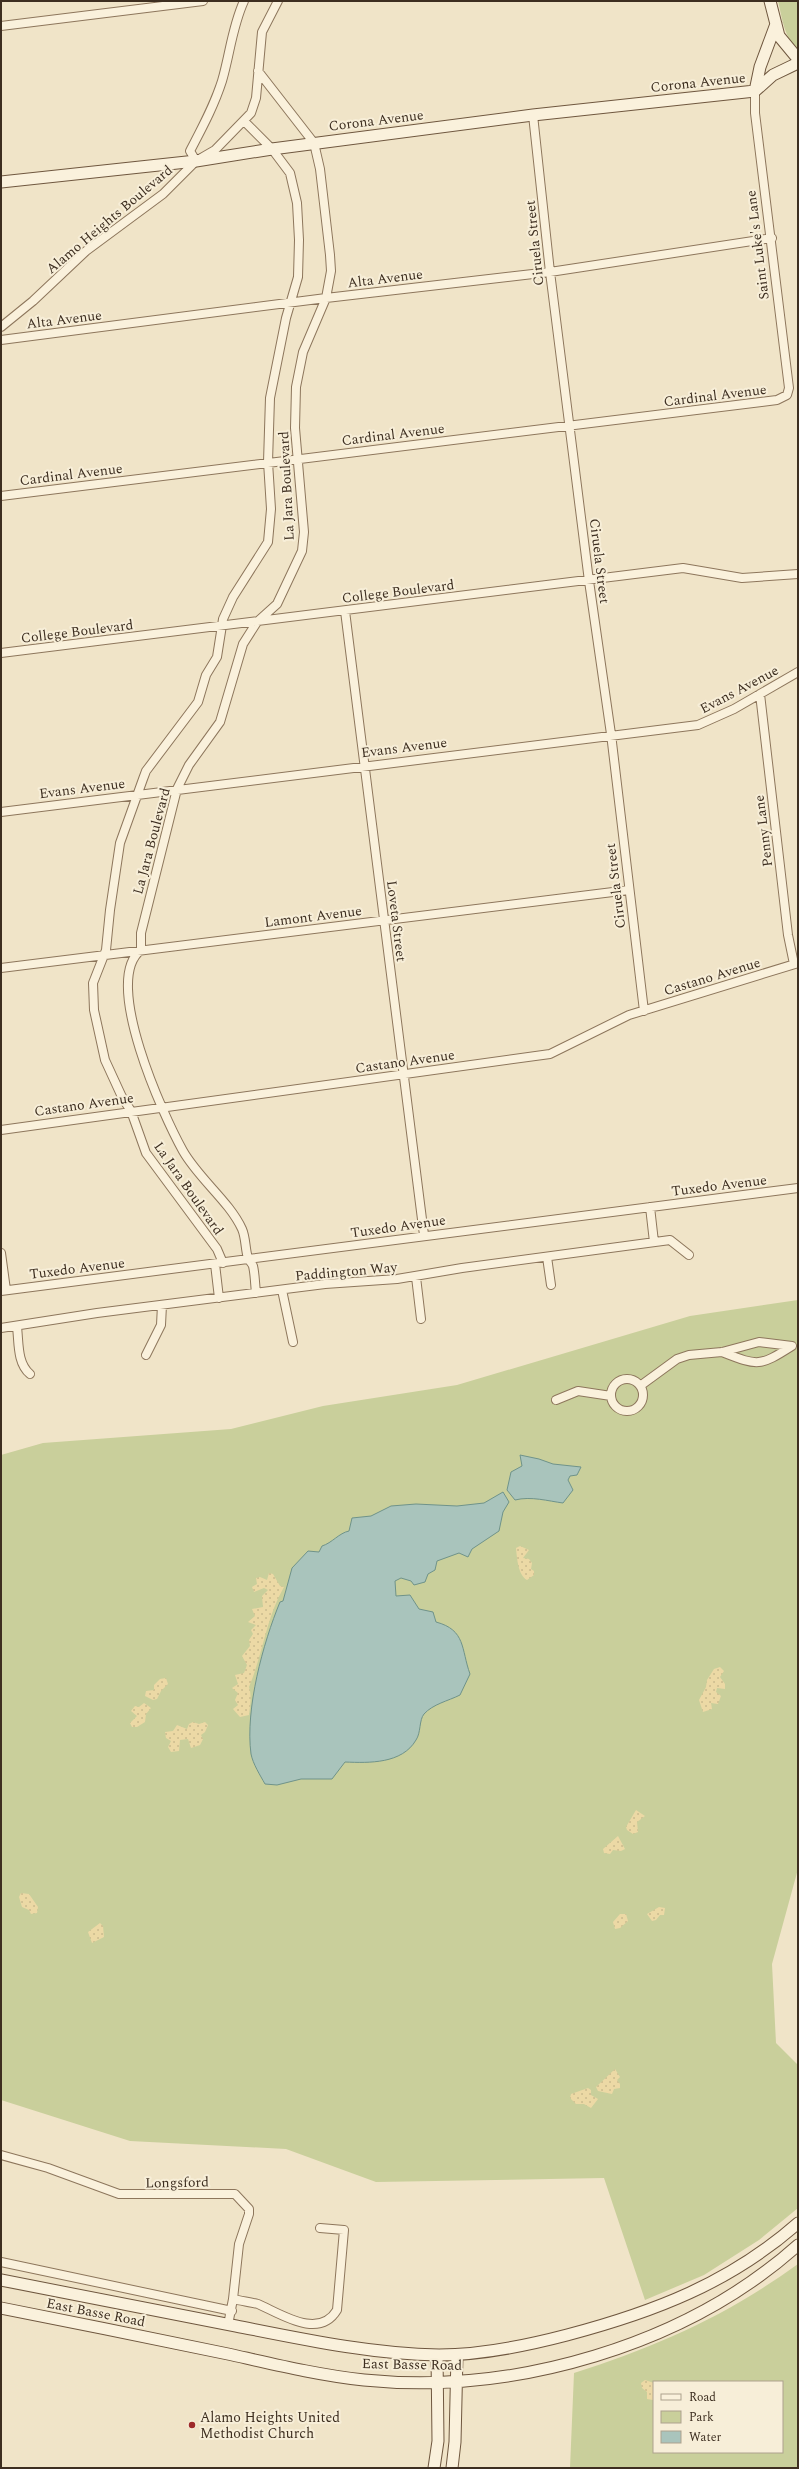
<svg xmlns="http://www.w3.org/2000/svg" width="799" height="2469" font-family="Spectral,serif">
<defs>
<pattern id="sand-dots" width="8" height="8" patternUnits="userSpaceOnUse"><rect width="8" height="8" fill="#ecd9a5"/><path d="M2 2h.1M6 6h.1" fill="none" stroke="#cbbb8e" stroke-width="1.8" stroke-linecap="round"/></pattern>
</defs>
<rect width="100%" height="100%" fill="#f0e4c8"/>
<!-- green -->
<path fill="#c9cf9b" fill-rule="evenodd" d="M778,1h20v48c-14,-11 -16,-32 -20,-48z
M798,1300v569l-26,95 4,79 22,22v143l-39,32 -55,35 -59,25 -41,-122 -228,4 -90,-33 -156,-8 -129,-41v-645l42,-12 188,-14 92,-23 134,-21 233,-69z
M798,2264v204h-228l4,-95c84,-27 152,-57 224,-109zM654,2382h128v70h-128z"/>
<!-- sand -->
<path fill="url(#sand-dots)" d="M520,1546l9,4 -6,8 6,1 3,4 -1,6 3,2v4l-7,5c-9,-5 -10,-22 -11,-32z
M269,1573l4,1 7,12 4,1c-18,31 -21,67 -35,100 3,8 1,19 0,28l-9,2 -7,-8 5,-4 -3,-5 3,-7 -6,-5 6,-4 -3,-9 9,-2 3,-8 -5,-9 8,-10 -1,-6 4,-6 -2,-4 5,-5 -8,-3 7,-6 -3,-7 11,-2 -1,-11 6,-6 -4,-2 -10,4 -2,-5 5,-3 -1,-6 4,-1 7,3z
M720,1667l4,4 -4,6 5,7v5l-8,-1 -1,4 5,4 -3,8 -7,-1 1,6 -9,3 -4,-12 7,-13 1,-7 7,-11z
M166,1678l2,6 -7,7 -4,8 -4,1 -8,-4 1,-5 8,-1v-5l6,-6z
M144,1703l7,5 -5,6 -1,8 -8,5h-5l-2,-4 7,-7 -6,-5 4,-5 4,1z
M193,1722l6,2 6,-2 3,3 -3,7 -4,3 2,4 -3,6 -9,3 -3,-9 -8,1 -1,11 -8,1 -3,-5 3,-6 -5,-3 -1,-6 8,-1 4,-6 10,4 2,-5z
M636,1810l9,6 -8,6 1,10 -5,2 -6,-4 -1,-3z
M618,1836l7,13 -4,2 -8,-1 -3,4 -6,-1 -1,-4z
M21,1893l8,1 9,13 -1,6 -6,1 -2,-4 -7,-3 -3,-10z
M659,1907l6,1 -1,7h-4l-4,5 -4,1 -5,-7z
M620,1914h6l2,7 -8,7 -5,1 -2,-7z
M100,1923l3,3 1,11 -12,6 -4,-11z
M615,2069l5,8 -3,3 3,4v4l-6,1 -2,5 -14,-3 -2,-4z
M588,2088l3,2v5l7,4 -7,9 -7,-4h-8l-6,-6 1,-4z
M645,2380l9,3 -1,17 -6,-1v-7l-5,-4 -1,-5z"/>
<!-- water -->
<path fill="#a9c4bc" stroke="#6f938a" d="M520,1455l19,4 14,5 28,3 -4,8 -7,1 -2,4 5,10 -10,13c-15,-2 -32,-7 -48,-3l-8,-10 4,-18 11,-6z
M503,1492l6,10 -6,10 -4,19 -27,18 -4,8 -9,-4 -22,8 -2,9 -7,4 -3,8 -11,3 -3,-4 -10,-3 -6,3 1,15 14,-1 9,14 14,3 3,10c30,8 25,27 34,52l-10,21c-12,6 -27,9 -36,19 -5,6 -3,19 -8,26 -14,24 -47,23 -71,22l-13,17h-31l-24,6 -12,-1c-5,-9 -12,-20 -14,-30 -6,-45 12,-111 29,-152l3,-1 9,-33 16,-17 11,1 3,-6c10,-3 17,-13 27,-15l3,-13 19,-2 20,-10 25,-2 41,2 27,-3z"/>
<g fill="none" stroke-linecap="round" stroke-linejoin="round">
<defs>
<path id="street" d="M1,26l202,-25
M533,115l17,157 39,309 22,153 33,277
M196,161l-6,-10c12,-23 24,-45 32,-70 8,-27 10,-54 22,-80
M1,327l32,-26 53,-50 77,-57 33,-33 19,-11 36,-37 5,-15 6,-66 16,-31
M1,340l325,-42 224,-26 222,-34
M1,496l776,-96 10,-5 2,-7 -34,-275v-22
M345,611l79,624
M1,653l682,-85 59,10 56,-4
M760,694l28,241 6,29
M1,812l697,-87 36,-16 64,-37
M1,968l628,-78
M1,1130l549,-76 79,-39 169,-52
M650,1207l4,35
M1,1253l5,37
M547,1257l4,28
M223,1263l-6,-14 -71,-96 -15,-42 -9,-14 -17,-37 -11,-50 -1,-27 13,-33 4,-40 10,-67 23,-64 3,-8 52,-69 8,-27 11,-18 6,-38 10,-22 35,-55 3,-33 -3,-47 2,-64 16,-80 12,-41 1,-37 -2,-37 -7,-30 -18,-24 -28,-28
M215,1264l4,34
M416,1277l5,42
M282,1290l11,52
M1,1291l797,-103
M256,1293c-1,-8 -1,-19 -3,-27 -1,-3 -4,-5 -5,-8 -3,-9 -2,-20 -6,-29 -13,-28 -43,-50 -59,-78 -19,-34 -82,-171 -42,-201v-17l36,-144 12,-24 31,-43 23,-78 14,-22 20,-18 25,-53 2,-19 -9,-104 1,-41 7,-35 23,-54 5,-27 -1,-16 -10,-86 -6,-26 -56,-72
M17,1327c2,16 0,36 13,47
M1,1328l96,-15 228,-29 72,-5 65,-11 208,-28 19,15
M146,1355l15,-30 1,-20
M611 1395a16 16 0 1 1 32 0a16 16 0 1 1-32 0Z
M640,1386l37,-27 12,-4 33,-3 37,-10 33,4c-33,21 -34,20 -70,6
M556,1400l22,-9 33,5
M1,2155l47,13 71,26h116l14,15v5l-10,30 -6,55 -5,26
M1,2262l231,49
M233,2299c8,2 17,3 25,5 23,10 61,36 79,6l7,-80 -24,-2"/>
<path id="secondary" d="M770,1l9,35 19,23
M755,91l5,-24 16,-43
M755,91l18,-16 25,-12
M1,182l195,-21 76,-12 261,-34 222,-24
M1,2280c78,15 156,31 235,46 66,13 135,28 203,29 43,0 86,-9 128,-20 87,-23 163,-52 231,-112
M1,2308c76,15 151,30 227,46 45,10 90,21 136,26 150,15 321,-34 434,-135
M434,2468l4,-27 -1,-86
M452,2468l3,-26 2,-87"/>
</defs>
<!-- street casing -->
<use href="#street" stroke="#8d765c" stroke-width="10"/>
<!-- secondary casing -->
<use href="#secondary" stroke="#6f573f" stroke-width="13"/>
<!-- street -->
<use href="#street" stroke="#faf1dc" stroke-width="8"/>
<!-- secondary -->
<use href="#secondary" stroke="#faf1dc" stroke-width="11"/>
</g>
<!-- markers -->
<circle fill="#9e2a2b" stroke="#f7eed8" stroke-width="1.5" cx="192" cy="2425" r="4"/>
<g text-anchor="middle" stroke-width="4" stroke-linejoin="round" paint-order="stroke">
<!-- street labels -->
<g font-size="14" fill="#3d2e20" stroke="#f7eed8">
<text transform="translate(698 82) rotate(-6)" y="5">Corona Avenue</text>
<text transform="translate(376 120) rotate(-7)" y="5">Corona Avenue</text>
<text transform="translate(109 219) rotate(-40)" y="5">Alamo Heights Boulevard</text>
<text transform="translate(534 243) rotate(-96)" y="5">Ciruela Street</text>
<text transform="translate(757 245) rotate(-97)" y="5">Saint Luke's Lane</text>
<text transform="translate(385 278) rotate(-7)" y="5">Alta Avenue</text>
<text transform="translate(64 319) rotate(-7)" y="5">Alta Avenue</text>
<text transform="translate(715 395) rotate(-7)" y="5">Cardinal Avenue</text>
<text transform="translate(393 434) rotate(-7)" y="5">Cardinal Avenue</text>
<text transform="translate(71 474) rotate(-7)" y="5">Cardinal Avenue</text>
<text transform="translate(286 486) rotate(-93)" y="5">La Jara Boulevard</text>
<text transform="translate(600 561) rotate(83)" y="5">Ciruela Street</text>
<text transform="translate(398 591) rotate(-7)" y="5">College Boulevard</text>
<text transform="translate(77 631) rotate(-7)" y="5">College Boulevard</text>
<text transform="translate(739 689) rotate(-28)" y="5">Evans Avenue</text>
<text transform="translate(404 747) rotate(-7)" y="5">Evans Avenue</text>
<text transform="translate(82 788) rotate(-7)" y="5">Evans Avenue</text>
<text transform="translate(763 831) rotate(-97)" y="5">Penny Lane</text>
<text transform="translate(151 841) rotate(-75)" y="5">La Jara Boulevard</text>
<text transform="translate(615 886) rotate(-97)" y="5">Ciruela Street</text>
<text transform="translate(313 916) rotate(-7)" y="5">Lamont Avenue</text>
<text transform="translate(397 921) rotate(83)" y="5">Loveta Street</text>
<text transform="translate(712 976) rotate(-17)" y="5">Castano Avenue</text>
<text transform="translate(405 1061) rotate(-8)" y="5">Castano Avenue</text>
<text transform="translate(84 1104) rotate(-8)" y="5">Castano Avenue</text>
<text transform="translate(719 1185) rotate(-7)" y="5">Tuxedo Avenue</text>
<text transform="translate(189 1188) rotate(55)" y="5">La Jara Boulevard</text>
<text transform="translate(398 1226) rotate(-8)" y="5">Tuxedo Avenue</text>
<text transform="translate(77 1268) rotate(-7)" y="5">Tuxedo Avenue</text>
<text transform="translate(346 1271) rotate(-5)" y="5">Paddington Way</text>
<text transform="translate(177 2182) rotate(-1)" y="5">Longsford</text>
<text transform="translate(96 2312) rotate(11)" y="5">East Basse Road</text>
<text transform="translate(412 2364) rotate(1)" y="5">East Basse Road</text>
</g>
<!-- poi labels -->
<g font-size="14" fill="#3d2e20" stroke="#f7eed8" text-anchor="start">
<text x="200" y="2422">Alamo Heights United<tspan x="200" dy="16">Methodist Church</tspan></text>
</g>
</g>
<!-- border -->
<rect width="799" height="2469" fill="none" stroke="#3d2e20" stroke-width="4"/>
<!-- legend -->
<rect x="653" y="2381" width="130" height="72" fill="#f7eed8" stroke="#ada18e"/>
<rect x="661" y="2394" width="20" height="6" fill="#faf1dc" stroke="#ada18e"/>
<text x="689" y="2401" font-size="12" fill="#3d2e20">Road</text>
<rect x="661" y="2411" width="20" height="12" fill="#c9cf9b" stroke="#ada18e"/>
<text x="689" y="2421" font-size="12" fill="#3d2e20">Park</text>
<rect x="661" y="2431" width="20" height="12" fill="#a9c4bc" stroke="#ada18e"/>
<text x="689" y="2441" font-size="12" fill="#3d2e20">Water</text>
</svg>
